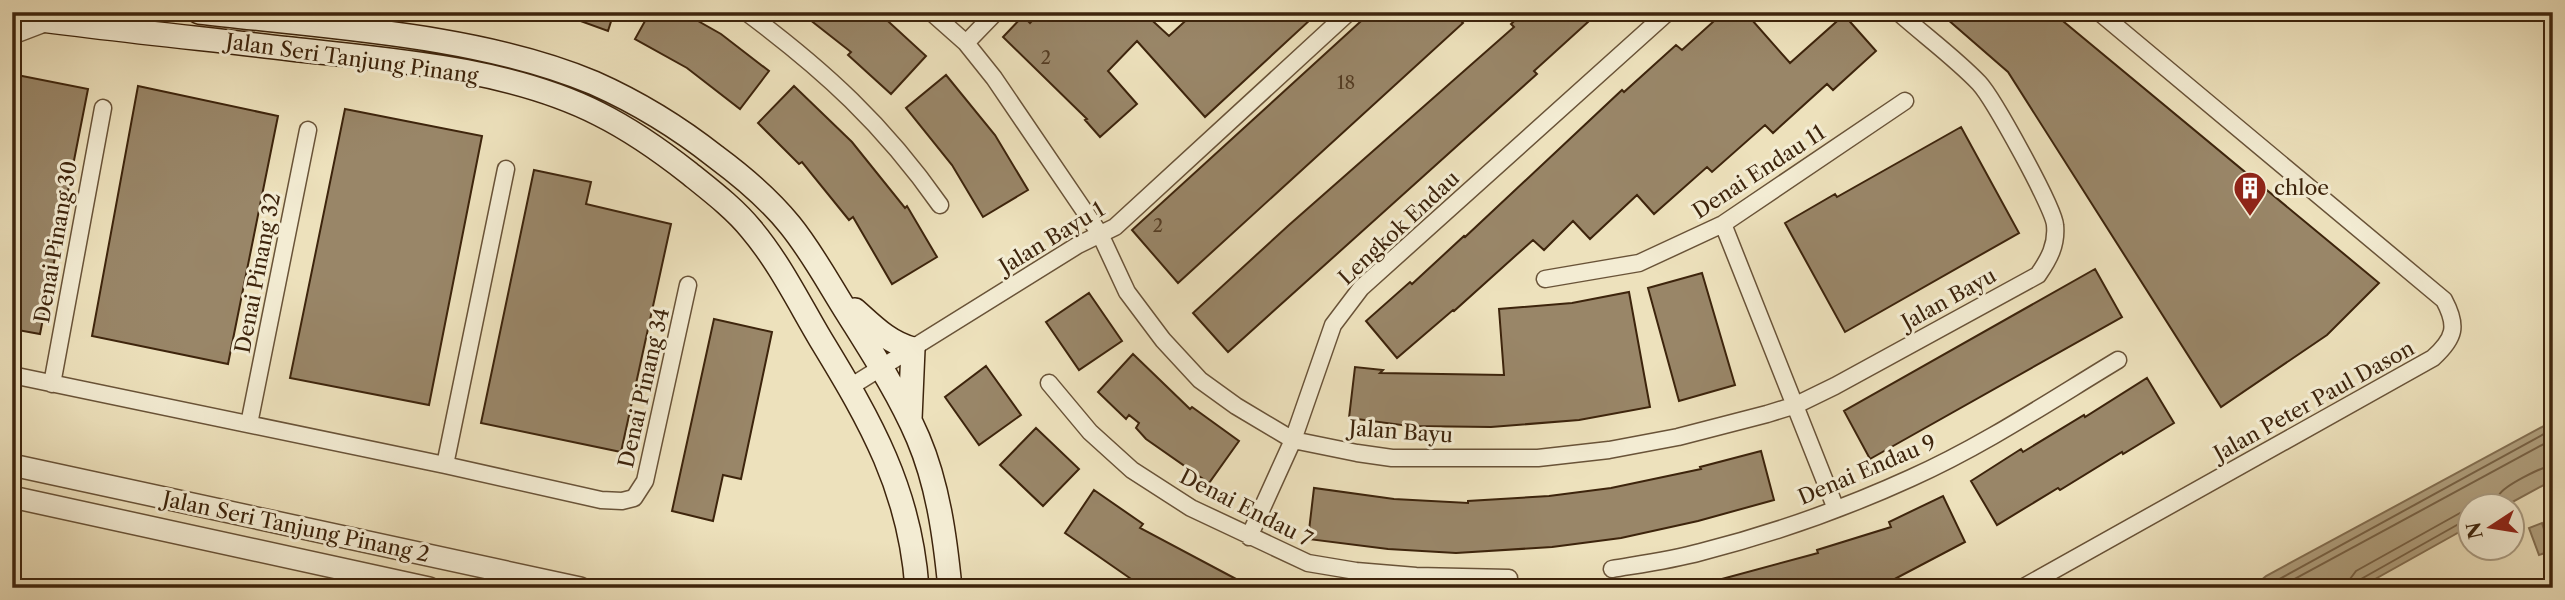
<svg xmlns="http://www.w3.org/2000/svg" width="2565" height="600" font-family="'Libre Caslon Text',serif">
<rect width="100%" height="100%" fill="#ede1bc"/>
<filter id="stains"><feTurbulence type="fractalNoise" baseFrequency=".00286" numOctaves="4"/><feColorMatrix values="0 0 0 0 .2 0 0 0 0 .09 0 0 0 0 .02 0 0 0 .5 -.17"/></filter>
<radialGradient id="worn" r=".72"><stop offset=".6" stop-color="#630" stop-opacity="0"/><stop offset="1" stop-color="#630" stop-opacity=".3"/></radialGradient>
<!-- water -->
<path fill="#b1a180" stroke="#836f52" stroke-width="2" d="M2553,421v59l-46,25h-37v21l-111,62h-107l14,-12z
M2542,523l9,28 -12,4 -10,-27z"/>
<g fill="none" stroke-linecap="round" stroke-linejoin="round">
<!-- shore -->
<path stroke="#776246" stroke-width="2" d="M2496,505c0,-4 0,-6 3,-10 5,-9 43,-29 54,-29
M2263,588l290,-159
M2278,588l275,-149
M2348,588l2,-9 6,-8 104,-58 10,-2
M2357,588l4,-9 103,-58 6,-1"/>
</g>
<!-- building -->
<path fill="#998668" stroke="#3d240c" stroke-width="2" d="M562,12h52l-6,19 -47,-17z
M650,12h32l39,22 48,37 -29,38 -53,-41 -52,-29z
M800,12h78l48,44 -35,38 -43,-39 3,-3z
M1040,12h103l26,24 26,-24h108l7,8 -105,97 -68,-76 -29,30 29,33 -37,33 -15,-17 2,-1 -84,-82 20,-21 7,7z
M1371,12h82l10,11 -285,260 -46,-53z
M1524,12h75l-65,59 3,3 -309,278 -35,-39 96,-88 225,-198 -3,-3z
M1724,12h21l45,51 54,-48 32,36 -43,39 -6,-6 -54,49 -8,-8 -53,47 -5,-5 -53,47 -17,-19 -47,44 -17,-18 -29,29 -11,-10 -79,71 -1,-1 -56,48 -31,-37 44,-39 2,2 52,-48 1,1 157,-147 2,2 52,-47 6,5z
M1939,12h113l327,271 -52,52 -106,72 -213,-335z
M12,74l76,15 -48,245 -28,-5z
M946,75l49,60 33,55 -45,27 -31,-52 -46,-57z
M138,86l140,30 -50,248 -136,-28z
M794,86l58,56 53,66 2,-2 30,51 -45,27 -39,-67 -4,3 -47,-58 -3,2 -41,-41z
M345,109l137,27 -53,269 -139,-27z
M1961,127l58,106 -174,99 -60,-109 50,-29 2,3z
M534,170l57,12 -5,22 85,20 -50,228 -140,-29z
M2095,269l27,48 -252,142 -26,-48z
M1702,273l33,112 -56,16 -31,-113z
M1629,292l21,115 -71,13 -88,7 -82,-1 -60,-8 6,-51 28,3 -3,3 124,2 -5,-66 73,-6z
M1089,293l33,48 -43,29 -33,-48z
M714,319l58,13 -31,147 -18,-4 -10,46 -41,-10z
M1133,354l57,55 2,-2 47,34 -30,42 -63,-44 -10,-11 3,-5 -10,-8 -3,4 -28,-27z
M986,366l35,49 -42,30 -34,-48z
M2147,378l27,45 -51,31 -1,-2 -62,38 -2,-2 -61,37 -26,-44 50,-32 2,3 61,-37 1,2z
M1036,428l43,41 -36,37 -43,-41z
M1761,451l13,49 -76,21 -77,17 -69,9 -96,6 -68,-4 -80,-10 6,-51 80,11 74,4v-2l81,-5 62,-8 90,-19 -1,-2z
M1094,490l49,34 -3,4 113,60h-111l-9,-5 1,-2 -69,-48z
M1943,496l22,46 -76,40 -19,6h-162l-1,-5 111,-30 -1,-3 74,-23 -2,-5z"/>
<g fill="none" stroke-linecap="round" stroke-linejoin="round">
<defs>
<path id="minor" d="M746,12c78,58 138,113 194,193
M931,12l35,31 28,35 106,156 27,58 36,48 37,40 36,26 57,34 64,13 35,5h146l71,-8 69,-13 89,-23 29,-9 39,-19 203,-111c11,-16 19,-30 17,-50 -1,-17 -62,-127 -76,-142 -24,-25 -54,-47 -81,-71
M12,36l34,-13
M966,43l30,-31
M1723,224l113,285
M1545,279l94,-16 84,-39 182,-123
M12,375l433,90 156,35 21,1 12,-3 11,-17 43,-196
M1049,383l41,49 42,38 59,38 117,55 48,8 60,5 93,2
M52,384l51,-276
M850,387l228,-142 37,-18 234,-215
M249,424l59,-294
M445,465l61,-296
M1249,537l44,-97 40,-115 28,-37 307,-276
M1612,569c30,-5 60,-9 89,-17 71,-18 142,-43 210,-74 72,-32 139,-77 207,-118
M2022,588l411,-230c22,-20 25,-32 11,-58l-345,-288"/>
<path id="tertiary" d="M12,465l568,123
M12,497l417,91"/>
<path id="secondary" d="M199,12c126,15 279,22 395,71 45,20 84,44 122,74 27,20 53,42 74,68 22,27 39,59 58,89 25,40 51,80 70,124 20,47 27,99 32,150
M12,16c93,13 186,22 279,33 99,11 218,19 308,65 32,16 62,37 90,59 21,17 45,35 62,56 28,33 48,74 70,111 50,82 89,150 96,248
M855,310c18,16 34,33 58,39l-3,70"/>
</defs>
<!-- minor casing -->
<use href="#minor" stroke="#695338" stroke-width="19"/>
<!-- tertiary casing -->
<use href="#tertiary" stroke="#695338" stroke-width="24"/>
<!-- secondary casing -->
<use href="#secondary" stroke="#3d240c" stroke-width="26"/>
<!-- minor -->
<use href="#minor" stroke="#f3ecd3" stroke-width="16"/>
<!-- tertiary -->
<use href="#tertiary" stroke="#f3ecd3" stroke-width="21"/>
<!-- secondary -->
<use href="#secondary" stroke="#f3ecd3" stroke-width="23"/>
</g>
<!-- icons -->
<defs>
<symbol id="building-pin" viewBox="-11 -11 22 30"><path d="M0 17L-7.5 6A9.5 9.5 0 1 1 7.5 6Z" fill="#8f2418" stroke="#f3ecd3"/><path d="M-4-6H4V6H1V3H-1V6H-4ZM-2.5-4.3h1.7v1.8h-1.7ZM.8-4.3h1.7v1.8H.8ZM-2.5-1h1.7V.8h-1.7ZM.8-1h1.7V.8H.8Z" fill="#fff"/></symbol>
</defs>
<g fill-rule="evenodd">
<use href="#building-pin" x="2231" y="169" width="38" height="52"/>
</g>
<g text-anchor="middle" stroke-width="6" stroke-linejoin="round" paint-order="stroke">
<!-- number labels -->
<g font-size="18" fill="#543c23">
<text x="1046" y="64">2</text>
<text x="1346" y="89">18</text>
<text x="1158" y="232">2</text>
</g>
<!-- street labels -->
<g font-size="21" fill="#3d240c" stroke="#f3ecd3">
<text transform="translate(352 59) rotate(8)" y="7">Jalan Seri Tanjung Pinang</text>
<text transform="translate(1759 172) rotate(-33)" y="7">Denai Endau 11</text>
<text transform="translate(1399 228) rotate(-43)" y="7">Lengkok Endau</text>
<text transform="translate(1052 238) rotate(-31)" y="7">Jalan Bayu 1</text>
<text transform="translate(56 242) rotate(-80)" y="7">Denai Pinang 30</text>
<text transform="translate(258 273) rotate(-79)" y="7">Denai Pinang 32</text>
<text transform="translate(1949 299) rotate(-29)" y="7">Jalan Bayu</text>
<text transform="translate(644 388) rotate(-77)" y="7">Denai Pinang 34</text>
<text transform="translate(2314 401) rotate(-29)" y="7">Jalan Peter Paul Dason</text>
<text transform="translate(1401 432) rotate(4)" y="7">Jalan Bayu</text>
<text transform="translate(1867 470) rotate(-23)" y="7">Denai Endau 9</text>
<text transform="translate(1246 508) rotate(27)" y="7">Denai Endau 7</text>
<text transform="translate(296 527) rotate(12)" y="7">Jalan Seri Tanjung Pinang 2</text>
</g>
<!-- poi labels -->
<g font-size="21" fill="#3d240c" stroke="#f3ecd3" text-anchor="start">
<text x="2274" y="195">chloe</text>
</g>
</g>
<!-- margin -->
<rect width="2565" height="600" fill="none" stroke="#ede1bc" stroke-width="42"/>
<rect x="14" y="14" width="2537" height="572" fill="none" stroke="#3d240c" stroke-width="3.5"/>
<rect x="21" y="21" width="2523" height="558" fill="none" stroke="#3d240c" stroke-width="2"/>
<!-- north arrow -->
<g transform="translate(2491 527) rotate(258)"><circle r="33" fill="#f3ecd3" stroke="#aa9c83" stroke-width="2"/>
<path d="M0-5L12 26L0 18L-12 26Z" fill="#8f2418"/>
<text y="-10" font-size="19" font-weight="bold" text-anchor="middle" fill="#3d240c">N</text>
</g>
<rect width="100%" height="100%" filter="url(#stains)"/>
<rect width="100%" height="100%" fill="url(#worn)"/>
</svg>
